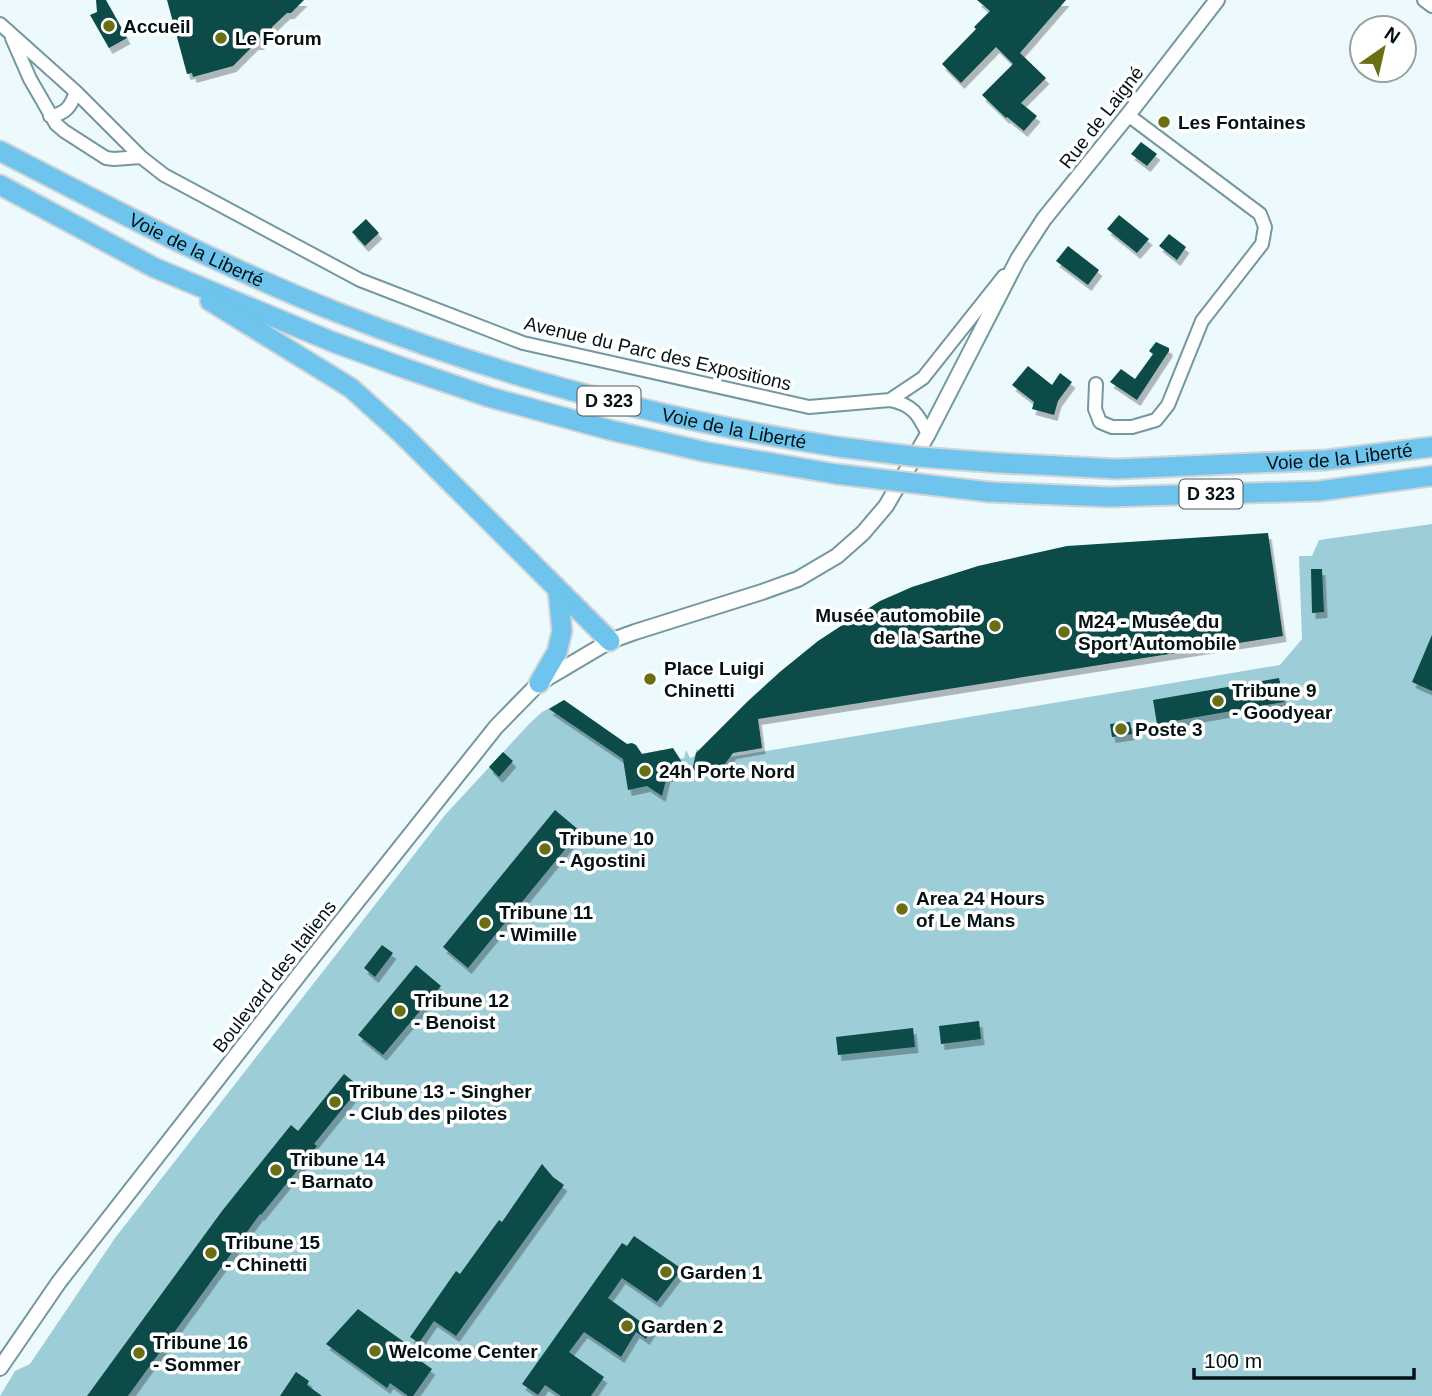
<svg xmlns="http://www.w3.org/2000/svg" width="1432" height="1396" font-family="Arial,sans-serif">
<defs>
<filter id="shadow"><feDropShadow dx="3.5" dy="6" stdDeviation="0" flood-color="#0004"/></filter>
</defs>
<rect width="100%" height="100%" fill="#ecfafd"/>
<!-- park -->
<path fill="#9dcdd7" d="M1432,524v872h-1432l15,-25 15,-7 85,-126 330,-423 85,-92 12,-11 22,-12 63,44c5,-1 7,-1 10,3l-2,8 27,-5 1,11 12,-9 5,7 4,-1 2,-8 4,8 5,-2 2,-8 3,7 44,-17 16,-2 2,12 -20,4 -1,-4 -8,1 -3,8 550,-92 22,-26 -3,-83h13l7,-16z"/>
<!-- building -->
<path fill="#084c4a" filter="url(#shadow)" d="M96,0h10l21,38 -18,10 -19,-33 7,-3z
M167,0h137l-13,13h-4l-15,14v5l-12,12h-5l-22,22 -40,11 -1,-4 -5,1z
M977,0h89l-46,53 26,25 -25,25 16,13 -13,15 -17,-14 -1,1 -24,-23 31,-31 -17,-17 -35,36 -19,-19 34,-35 -2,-2 16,-16z
M1141,142l16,12 -10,12 -16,-12z
M1119,215l30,24 -12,14 -30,-24z
M366,219l13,14 -14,13 -13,-14z
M1169,234l17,13 -9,13 -18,-14z
M1068,246l31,24 -11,15 -32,-24z
M1156,342l13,6v3l-32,49 -27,-18 11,-13 14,10 18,-25 -4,-3z
M1028,366l24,19 8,-12 12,9 -14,19 -4,14 -22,-6 2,-7 -22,-17z
M1268,533l15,103 -525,83 4,29 -29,5 -17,23 -2,-9 -22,4 4,-18 52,-52 33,-30 37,-30 29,-19 33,-21 32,-14 66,-21 89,-20z
M1311,569h11l2,43 -12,1z
M1432,635v56l-20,-9z
M1279,678l5,24 -127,22 -4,-24z
M564,700l63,44 5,-1 4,2 6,9 31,-6 15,24 -21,4 -5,20 -15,-10 -19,4 -5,-31 -74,-50z
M1130,722l2,12 -20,3 -2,-13z
M503,752l10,9 -14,16 -10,-10z
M555,810l25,21 -112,137 -25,-21z
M382,945l11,8 -18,24 -11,-9z
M416,965l25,21 -58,69 -25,-20z
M979,1021l2,18 -40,5 -2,-18z
M913,1028l2,19 -77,8 -2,-18z
M344,1074l16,13 -46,57 3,2 -56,69 -1,-1 -132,182h-41l135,-185 69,-86 7,6z
M542,1164l11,13 11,8 -108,151 -22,-15 -15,22 -9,-6 46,-66 4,3 39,-54 3,2z
M634,1236l48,33 -25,33 -35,-24 -14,20 44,32 -6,9 -10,-7 -15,25 -37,-25 -15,20 35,25 -13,19h-30l-16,-11 -7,10 -16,-11 100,-141 5,3z
M358,1309l56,40 -3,5 21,15 -19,27h-5l-18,-13 -3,5 -61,-44z
M296,1372l13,9 -2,4 15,11h-42z"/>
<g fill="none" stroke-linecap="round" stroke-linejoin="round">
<defs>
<path id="minor" d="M1424,0l8,6
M0,24l76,68 65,65 23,18 196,105 163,63 286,64 81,-7 33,-22 81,-102
M12,38l18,41 26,45 8,7 42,27 8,1 27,-2
M50,116c16,-2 21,-10 26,-24
M1096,384l-1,25 5,13 12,5h20l24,-7 12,-15 34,-84 60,-77 3,-17 -5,-13 -132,-99
M890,400c23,5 28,14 38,34"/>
<path id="tertiary" d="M0,1368l59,-86 250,-320 187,-235 43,-44 71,-42 25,-9 127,-40 36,-13 39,-23 26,-23 23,-27 42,-72 90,-175 26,-40 84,-104 89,-115"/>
<g id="trunk">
<path id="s1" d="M0,151c111,57 222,116 339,162 161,64 329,108 500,134"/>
<path d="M0,185l155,83 178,74 71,26 85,29 121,33 96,22 130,22"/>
<path d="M210,301l141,87 51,46 208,207"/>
<path id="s2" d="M1000,463l117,6 209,-9 106,-13"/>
<path d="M989,492l120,5 210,-6 113,-15"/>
<path d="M539,683l18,-31 5,-21 -4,-40"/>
</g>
</defs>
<!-- minor casing -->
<use href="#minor" stroke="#75979f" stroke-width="16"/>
<!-- tertiary casing -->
<use href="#tertiary" stroke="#75979f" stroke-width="18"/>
<!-- trunk casing -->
<use href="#trunk" stroke="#d2d4d5" stroke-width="23"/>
<!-- minor -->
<use href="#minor" stroke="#fff" stroke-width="12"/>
<!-- tertiary -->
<use href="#tertiary" stroke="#fff" stroke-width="14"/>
<!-- trunk -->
<use href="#trunk" stroke="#6ec4ec" stroke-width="19"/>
<defs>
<path id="trunk-bridge" d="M839,447l80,10 81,6
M836,474l153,18"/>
</defs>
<!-- trunk-bridge casing -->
<use href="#trunk-bridge" stroke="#d2d4d5" stroke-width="23" stroke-linecap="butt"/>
<!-- trunk-bridge -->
<use href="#trunk-bridge" stroke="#6ec4ec" stroke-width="19"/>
</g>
<!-- markers -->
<g fill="#6a6f14" stroke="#fff" stroke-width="2.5">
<circle cx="109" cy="26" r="7"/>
<circle cx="221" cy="38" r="7"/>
<circle cx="1164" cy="122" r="7"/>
<circle cx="995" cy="626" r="7"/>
<circle cx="1064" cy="632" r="7"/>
<circle cx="650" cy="679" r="7"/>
<circle cx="1218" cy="701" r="7"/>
<circle cx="1121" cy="729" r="7"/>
<circle cx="645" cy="771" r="7"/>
<circle cx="545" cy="849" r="7"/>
<circle cx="902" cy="909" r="7"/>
<circle cx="485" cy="923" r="7"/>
<circle cx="400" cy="1011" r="7"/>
<circle cx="335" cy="1102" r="7"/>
<circle cx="276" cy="1170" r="7"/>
<circle cx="211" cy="1253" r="7"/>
<circle cx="666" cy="1272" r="7"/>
<circle cx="627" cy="1326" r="7"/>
<circle cx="375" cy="1351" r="7"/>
<circle cx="139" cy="1353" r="7"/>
</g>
<g text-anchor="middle" stroke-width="7" stroke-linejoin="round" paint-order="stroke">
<!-- shield labels -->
<g fill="#fff" stroke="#50595a" stroke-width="2">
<rect x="577.5" y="386.5" width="63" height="29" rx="5"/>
<rect x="1179.5" y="479.5" width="63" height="29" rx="5"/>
</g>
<g font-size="18" font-weight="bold" fill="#051214">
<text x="609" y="407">D 323</text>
<text x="1211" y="500">D 323</text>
</g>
<!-- poi labels -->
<g font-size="19" font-weight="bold" fill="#051214" stroke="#fff" text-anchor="start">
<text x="123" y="33">Accueil</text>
<text x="235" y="45">Le Forum</text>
<text x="1178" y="129">Les Fontaines</text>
<text x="981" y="622" text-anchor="end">Musée automobile<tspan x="981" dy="22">de la Sarthe</tspan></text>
<text x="1078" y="628">M24 - Musée du<tspan x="1078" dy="22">Sport Automobile</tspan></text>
<text x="664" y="675">Place Luigi<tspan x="664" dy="22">Chinetti</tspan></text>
<text x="1232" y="697">Tribune 9<tspan x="1232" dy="22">- Goodyear</tspan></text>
<text x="1135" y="736">Poste 3</text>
<text x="659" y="778">24h Porte Nord</text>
<text x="559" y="845">Tribune 10<tspan x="559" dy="22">- Agostini</tspan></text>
<text x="916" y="905">Area 24 Hours<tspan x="916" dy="22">of Le Mans</tspan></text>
<text x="499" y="919">Tribune 11<tspan x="499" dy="22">- Wimille</tspan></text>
<text x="414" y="1007">Tribune 12<tspan x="414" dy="22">- Benoist</tspan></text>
<text x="349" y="1098">Tribune 13 - Singher<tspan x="349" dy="22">- Club des pilotes</tspan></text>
<text x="290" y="1166">Tribune 14<tspan x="290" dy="22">- Barnato</tspan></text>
<text x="225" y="1249">Tribune 15<tspan x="225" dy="22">- Chinetti</tspan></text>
<text x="680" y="1279">Garden 1</text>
<text x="641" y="1333">Garden 2</text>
<text x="153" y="1349">Tribune 16<tspan x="153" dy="22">- Sommer</tspan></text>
<text x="389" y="1358">Welcome Center</text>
</g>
<!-- street labels -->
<g font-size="19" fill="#051214" stroke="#fff">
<text transform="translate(1101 117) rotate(-52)" y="7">Rue de Laigné</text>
<text dy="7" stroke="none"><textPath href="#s1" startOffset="220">Voie de la Liberté</textPath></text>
<text transform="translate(658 353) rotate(13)" y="7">Avenue du Parc des Expositions</text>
<text dy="7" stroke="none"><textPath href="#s1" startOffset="788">Voie de la Liberté</textPath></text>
<text dy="7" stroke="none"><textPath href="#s2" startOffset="340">Voie de la Liberté</textPath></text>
<text transform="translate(274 976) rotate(-52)" y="7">Boulevard des Italiens</text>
</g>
</g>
<!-- north arrow -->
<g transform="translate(1383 49) rotate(34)"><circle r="33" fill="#ffffff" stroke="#9ba0a1" stroke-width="2"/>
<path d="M0-5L12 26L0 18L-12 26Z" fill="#6a6f14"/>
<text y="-10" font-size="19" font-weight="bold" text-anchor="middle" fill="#051214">N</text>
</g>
<!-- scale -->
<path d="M1194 1368v10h220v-10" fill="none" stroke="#051214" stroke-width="3.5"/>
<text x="1204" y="1368" font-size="21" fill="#051214" stroke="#ffffff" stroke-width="5" paint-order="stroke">100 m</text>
</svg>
